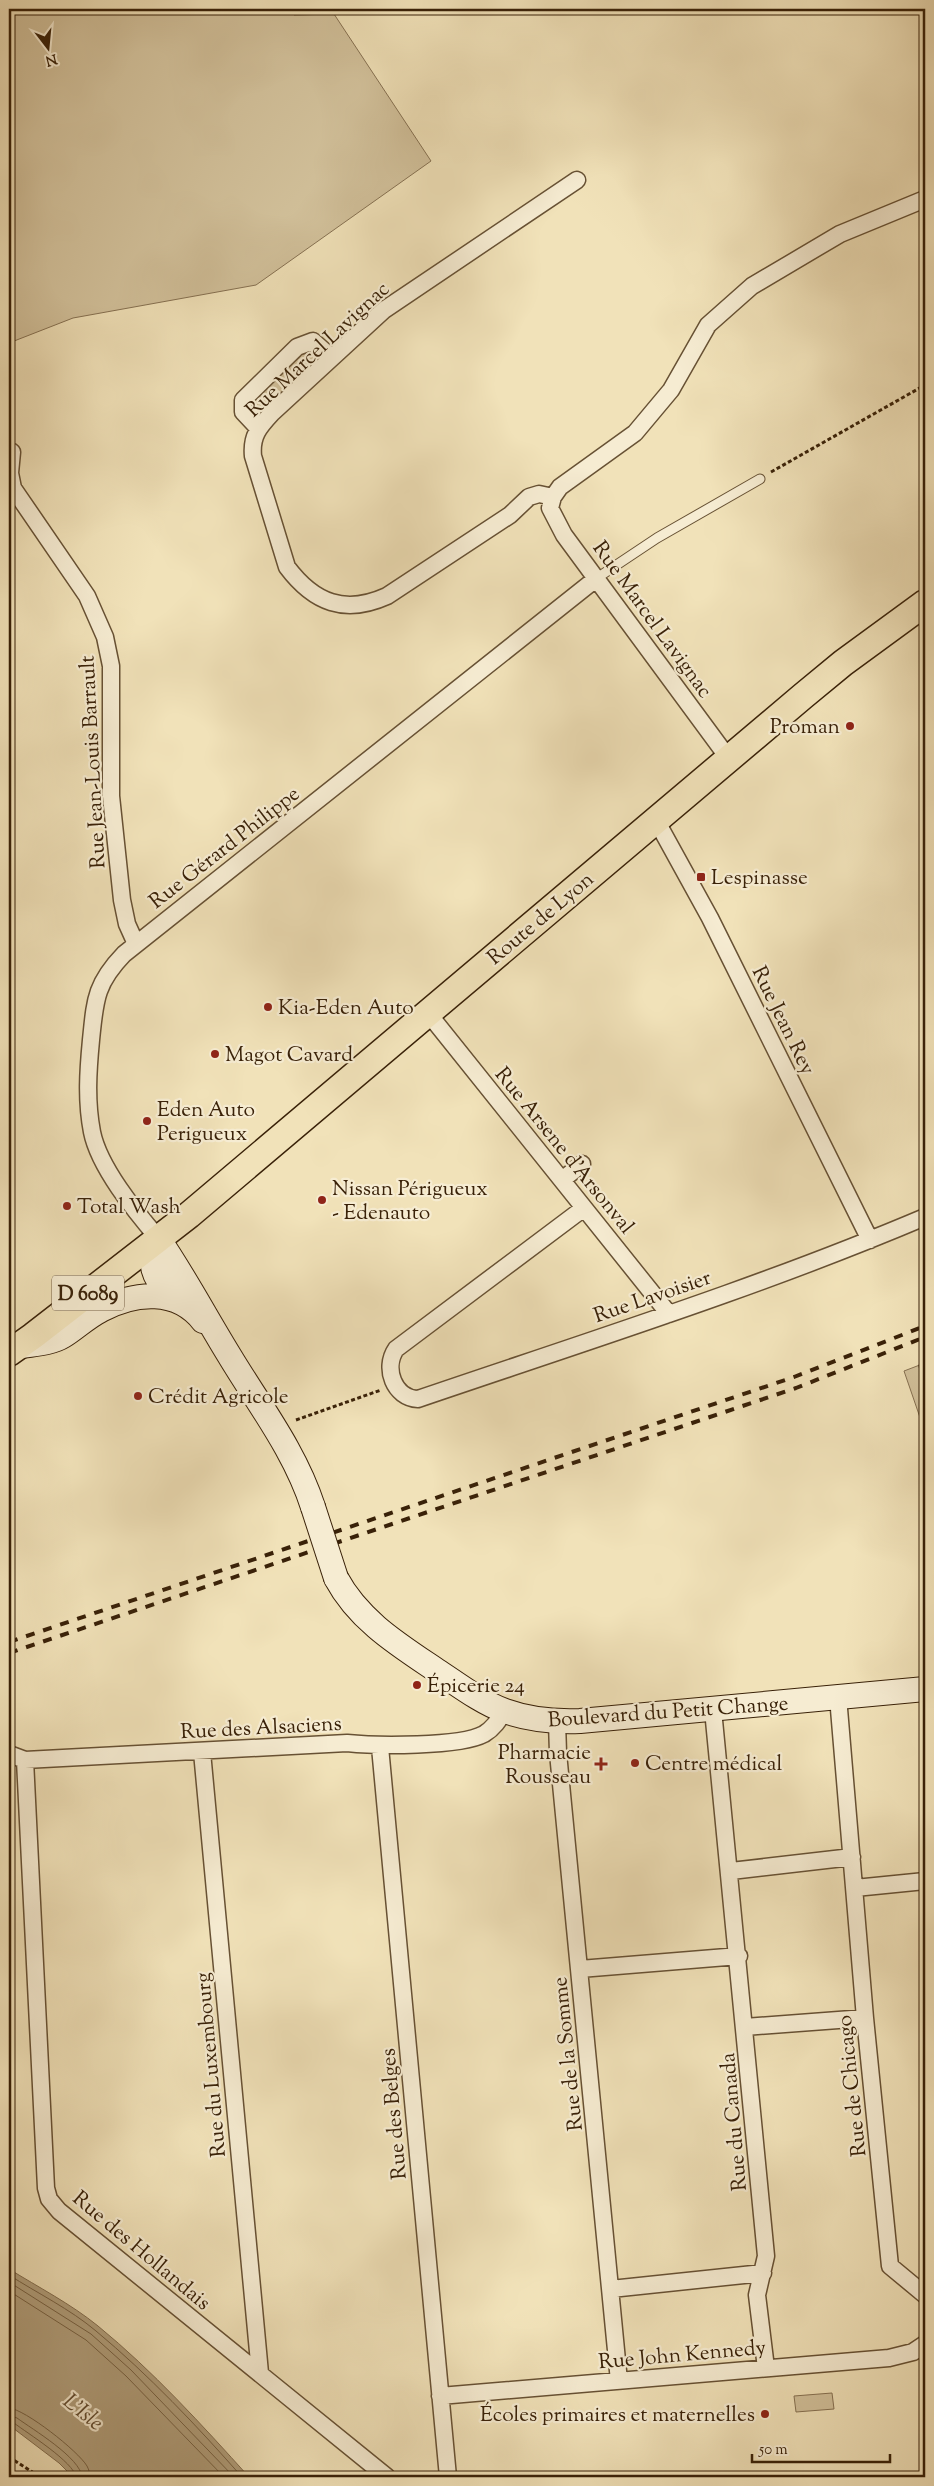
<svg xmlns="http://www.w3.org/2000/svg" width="934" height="2486" font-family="'Sorts Mill Goudy',serif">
<rect width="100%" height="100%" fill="#f1e2b9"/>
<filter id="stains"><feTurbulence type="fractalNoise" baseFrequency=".004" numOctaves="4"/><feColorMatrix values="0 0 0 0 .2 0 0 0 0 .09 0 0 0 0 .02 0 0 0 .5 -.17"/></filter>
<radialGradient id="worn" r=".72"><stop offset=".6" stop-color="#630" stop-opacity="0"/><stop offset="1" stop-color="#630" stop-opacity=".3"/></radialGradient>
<!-- green -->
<path fill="#d2c19b" stroke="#867152" d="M9,9h282l3,6 40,-1 97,147 -175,124 -183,33 -64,25z
M306,351l9,2 3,8 -50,45 -9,6 -7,-3v-8z
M925,1363v69l-21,-61z
M832,2393l2,16 -38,3 -2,-16z"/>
<!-- water -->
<path fill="#b2a07d" stroke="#826d4e" d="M9,2269c29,18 62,35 89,57 55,45 104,99 151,151h-176l-14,-14 -50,-38z"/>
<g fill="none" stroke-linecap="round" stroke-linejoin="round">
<!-- shore -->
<path stroke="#766042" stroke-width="1" d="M9,2275c28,18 61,34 87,56 53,44 101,95 146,146
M9,2282l82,52 40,36 103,107
M9,2291l77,49 40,36 98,101
M9,2408c16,1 69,43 78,58 2,4 3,7 3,11
M9,2415l8,3c15,11 64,40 65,59
M9,2422l5,1c13,10 60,39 62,54"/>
<defs>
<path id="service" d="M597,578l60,-40 103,-59
M924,1366l1,2"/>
<path id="minor" d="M258,428l-15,-16v-12l54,-53 16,-6 19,17
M12,452l-2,21 3,15 74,108 18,41 6,29v130l11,104 5,24 9,20
M553,497l-14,-3 -10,3 -19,18 -123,81c-42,19 -73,7 -100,-29l-34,-111c-2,-20 6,-29 19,-43l112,-103 193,-130
M729,759l-165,-224 -14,-27 3,-11 7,-10 75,-54 36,-43 37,-65 44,-39 88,-52 85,-35
M656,820l54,98 160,322
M428,1013l241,301
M562,1180l20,-16
M584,1208l-188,141c-13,19 -2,49 22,50 170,-58 342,-112 507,-182
M158,1238c-23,-27 -59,-71 -66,-106 -6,-31 -4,-61 -1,-92 4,-39 4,-56 33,-86l473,-376
M838,1697l27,321 25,248 35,29
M713,1710l53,546 -9,39 9,73
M557,1722l1,31 61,628
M380,1747l68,730
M202,1752l58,621
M9,1754l16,6 322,-17c29,3 113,4 137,-9 10,-6 15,-14 20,-23
M25,1760l21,428 3,11 10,12 328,266
M731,1871l121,-14
M855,1888l70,-7
M580,1969l159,-13
M745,2027l120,-9
M611,2289l152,-16
M440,2396l449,-38 24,-6 12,-8"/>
<path id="secondary" d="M158,1238c26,38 47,78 71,117 30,50 66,96 84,152
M158,1238c-10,27 -6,38 13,59
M17,1347c14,-3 33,-3 46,-11 13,-8 24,-19 38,-26 34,-18 76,-22 102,11
M336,1578c23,43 63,67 103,94 21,14 42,30 66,39 25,9 49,11 75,10l345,-32"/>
<path id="primary" d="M9,1353l24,-17 156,-121 614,-519 40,-33 82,-60"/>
</defs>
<!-- service casing -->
<use href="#service" stroke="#675134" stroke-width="11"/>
<!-- minor casing -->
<use href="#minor" stroke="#675134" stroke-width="19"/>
<!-- secondary casing -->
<use href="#secondary" stroke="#392108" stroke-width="26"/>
<!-- primary casing -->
<use href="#primary" stroke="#392108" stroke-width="29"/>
<!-- path -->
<path stroke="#392108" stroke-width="3" stroke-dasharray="4 2.5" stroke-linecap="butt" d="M771,472l154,-87
M296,1420l85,-30
M9,2457l31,20"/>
<!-- service -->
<use href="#service" stroke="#f6ecd2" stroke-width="9"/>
<!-- minor -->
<use href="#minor" stroke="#f6ecd2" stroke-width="16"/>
<!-- secondary -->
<use href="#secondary" stroke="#f6ecd2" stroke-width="24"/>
<!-- primary -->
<use href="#primary" stroke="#f1e2b9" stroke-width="26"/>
<!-- rail -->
<path stroke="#392108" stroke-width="4" stroke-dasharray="9 9" stroke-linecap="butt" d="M9,1642l785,-265 131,-51
M9,1653l787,-265 129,-51"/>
<defs>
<path id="secondary-bridge" d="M313,1507l23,71"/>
</defs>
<!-- secondary-bridge casing -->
<use href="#secondary-bridge" stroke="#392108" stroke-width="26" stroke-linecap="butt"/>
<!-- secondary-bridge -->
<use href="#secondary-bridge" stroke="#f6ecd2" stroke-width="24"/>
</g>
<!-- markers -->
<g fill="#8f2418" stroke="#f6ecd2" stroke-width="2">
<circle cx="850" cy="726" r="5"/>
<rect x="696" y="872" width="10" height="10" rx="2.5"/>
<circle cx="268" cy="1007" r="5"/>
<circle cx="215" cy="1054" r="5"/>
<circle cx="147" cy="1121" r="5"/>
<circle cx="322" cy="1200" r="5"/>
<circle cx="67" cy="1206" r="5"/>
<circle cx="138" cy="1396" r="5"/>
<circle cx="417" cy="1685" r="5"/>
<circle cx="635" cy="1763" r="5"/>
<path d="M598.5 1756.5h5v5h5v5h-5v5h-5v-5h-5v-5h5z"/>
<circle cx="765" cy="2414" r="5"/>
</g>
<g text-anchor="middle" stroke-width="4.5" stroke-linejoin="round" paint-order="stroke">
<!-- shield labels -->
<rect fill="#f6ecd2" stroke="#725e45" stroke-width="1" x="52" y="1275.5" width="72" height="35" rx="4"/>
<g font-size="20" font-weight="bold" fill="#392108">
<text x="88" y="1300">D 6089</text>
</g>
<!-- street labels -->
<g font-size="21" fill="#392108" stroke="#f6ecd2">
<text transform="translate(317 349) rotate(-43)" y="7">Rue Marcel Lavignac</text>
<text transform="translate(653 619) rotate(54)" y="7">Rue Marcel Lavignac</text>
<text transform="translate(92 762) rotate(-93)" y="7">Rue Jean-Louis Barrault</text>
<text transform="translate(224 847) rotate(-38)" y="7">Rue Gérard Philippe</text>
<text transform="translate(540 918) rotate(-40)" y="7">Route de Lyon</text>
<text transform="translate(784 1020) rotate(64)" y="7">Rue Jean Rey</text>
<text transform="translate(565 1150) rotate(51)" y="7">Rue Arsene d'Arsonval</text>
<text transform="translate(652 1296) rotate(-19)" y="7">Rue Lavoisier</text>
<text transform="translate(668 1711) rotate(-4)" y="7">Boulevard du Petit Change</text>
<text transform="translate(261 1727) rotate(-3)" y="7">Rue des Alsaciens</text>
<text transform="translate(567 2054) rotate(-96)" y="7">Rue de la Somme</text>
<text transform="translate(210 2065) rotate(-95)" y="7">Rue du Luxembourg</text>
<text transform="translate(851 2086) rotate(-96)" y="7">Rue de Chicago</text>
<text transform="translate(393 2114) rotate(-95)" y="7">Rue des Belges</text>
<text transform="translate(733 2122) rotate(-95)" y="7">Rue du Canada</text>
<text transform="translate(142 2250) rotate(40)" y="7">Rue des Hollandais</text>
<text transform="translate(682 2354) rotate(-5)" y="7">Rue John Kennedy</text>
</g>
<!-- poi labels -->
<g font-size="21" fill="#392108" stroke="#f6ecd2" text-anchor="start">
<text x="840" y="733" text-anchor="end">Proman</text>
<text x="711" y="884">Lespinasse</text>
<text x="278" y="1014">Kia-Eden Auto</text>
<text x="225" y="1061">Magot Cavard</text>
<text x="157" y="1116">Eden Auto<tspan x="157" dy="24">Perigueux</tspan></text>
<text x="332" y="1195">Nissan Périgueux<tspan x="332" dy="24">- Edenauto</tspan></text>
<text x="77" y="1213">Total Wash</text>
<text x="148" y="1403">Crédit Agricole</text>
<text x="427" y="1692">Épicerie 24</text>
<text x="591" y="1759" text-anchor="end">Pharmacie<tspan x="591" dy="24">Rousseau</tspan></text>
<text x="645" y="1770">Centre médical</text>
<text x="755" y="2421" text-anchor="end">Écoles primaires et maternelles</text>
</g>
<!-- water labels -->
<g font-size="22" font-style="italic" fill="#634d31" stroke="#f6ecd2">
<text transform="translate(84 2411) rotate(39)" y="8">L'Isle</text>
</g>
</g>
<!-- margin -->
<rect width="934" height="2486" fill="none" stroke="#f1e2b9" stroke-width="30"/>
<rect x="10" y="10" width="914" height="2466" fill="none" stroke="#392108" stroke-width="2.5"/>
<rect x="15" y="15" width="904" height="2456" fill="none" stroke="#392108"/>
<!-- north arrow -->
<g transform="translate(48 48) rotate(164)" stroke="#f6ecd2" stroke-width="4" paint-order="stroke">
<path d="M0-4L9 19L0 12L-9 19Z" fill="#392108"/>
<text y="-8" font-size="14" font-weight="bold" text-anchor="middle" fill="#392108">N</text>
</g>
<!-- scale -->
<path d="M752 2454v8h138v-8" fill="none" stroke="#392108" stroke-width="2.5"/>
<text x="759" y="2454" font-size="15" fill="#392108" stroke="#f6ecd2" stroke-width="4" paint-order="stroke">50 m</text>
<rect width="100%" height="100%" filter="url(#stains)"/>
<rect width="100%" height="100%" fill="url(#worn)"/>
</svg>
